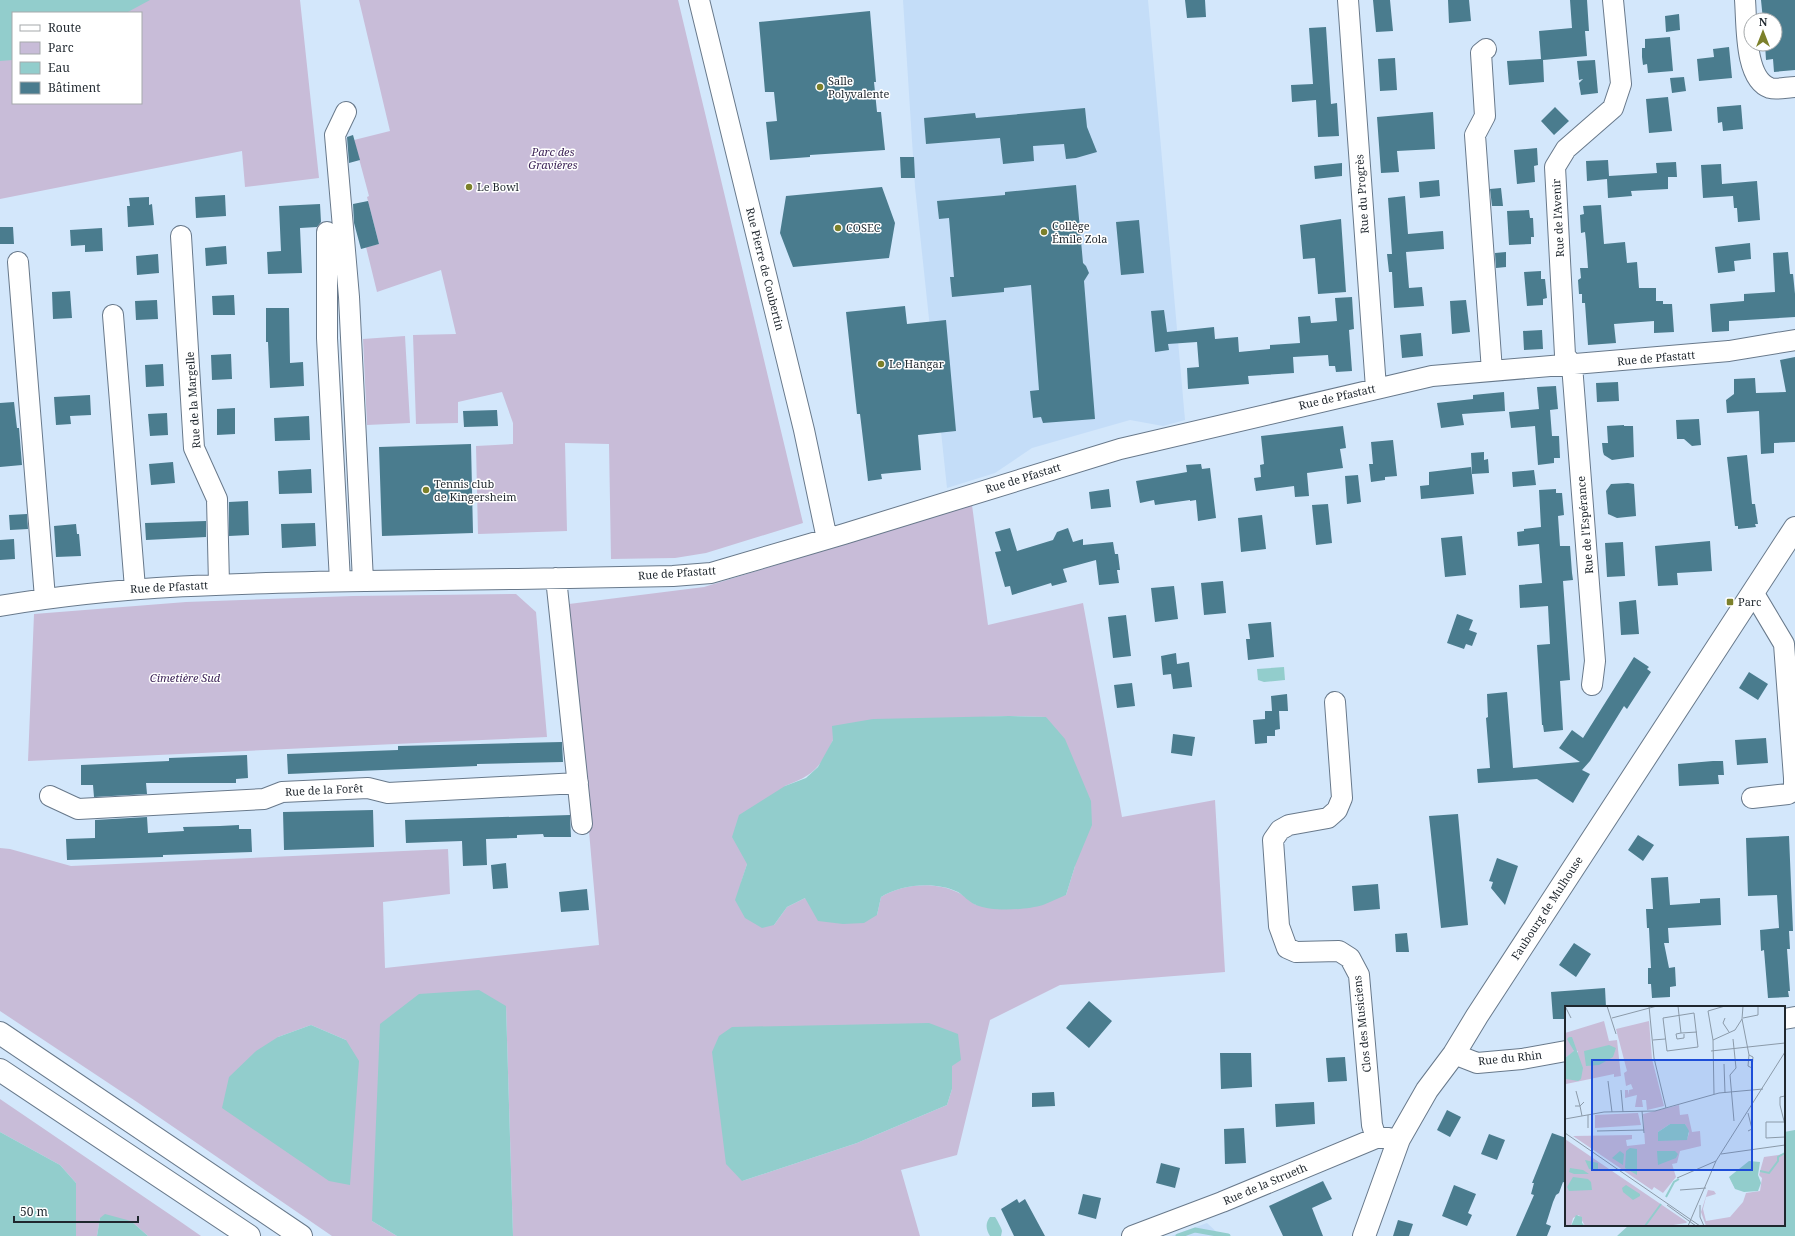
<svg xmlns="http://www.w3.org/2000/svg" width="1795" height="1236" font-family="'Noto Serif',serif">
<rect width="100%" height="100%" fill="#d3e7fb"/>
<!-- built -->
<path fill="#c4ddf8" d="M903,0h245l37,420 -22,6 -33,-6 -98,28 -37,25 -48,15 -32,-301z
M1207,1223l14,13h-50z"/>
<!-- green -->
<path fill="#c8bcd8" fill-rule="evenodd" d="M0,0h300l19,178 -74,9 -3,-36 -242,48zM13,13h128v90h-128z
M359,0h319l125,523 -97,30 -31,5 -64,1 -2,-115 -44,-1 2,88 -89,3 -2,-88 37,-2v-21l-11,-31 -44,10v21l-42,1 -3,-89 43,-1 -15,-64 -64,22 -11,-45 13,-3 -12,-47 2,-1 -15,-56 36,-9z
M405,336l5,87 -43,2 -4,-86z
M972,505l16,120 95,-22 39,214 93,-17 10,172 -165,13 -70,35 -33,135 -56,15 19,66h-407l-7,-230 -134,215 25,15h-65l-195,-134 -137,-91v-163l10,1 61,17 377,-17 2,45 -67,8 2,66 214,-23 -30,-341 135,-17zM1009,716l37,1 29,149 -9,29 -90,10c-6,-4 -12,-10 -19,-13 -23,-11 -55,-8 -76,5l-4,18 -72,-17 -18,9 -13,18 -33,-42 6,-19 38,-78c28,-11 35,-17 48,-46l125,-22zM311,1025l35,15 -68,-3zM952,1066v23l-5,16 -90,38 -115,38z
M516,594l20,18 11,125 -519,24 6,-147 152,-12 167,-6z
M0,1099l178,121 23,16h-53l-17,-15 -31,-3 -3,18h-21v-53l-16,-18 -60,-33z"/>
<!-- water -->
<path fill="#92cdcc" d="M0,0h150l-24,13h-113v47l-13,1z
M1284,667l1,13 -21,2 -6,-2 -1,-11z
M1009,716l37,1 19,22 26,62 1,24 -17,41 -9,29c-8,3 -15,7 -23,10 -17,5 -51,7 -67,0 -7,-3 -12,-9 -18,-13 -23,-11 -56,-8 -77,5l-4,18 -13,8 -21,1 -25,-3 -13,-23 -18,9 -13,18 -12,3 -17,-10 -10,-18 12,-36 -15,-27 7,-22 46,-29 21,-8 12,-11 15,-27 -1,-14 41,-7z
M479,990l27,16 7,230h-116l-25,-15 8,-197 39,-30z
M929,1023l29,11 3,26 -9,6v23l-5,16 -90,38 -115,38 -16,-17 -14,-112 7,-16 13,-9z
M311,1025l35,15 13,21 -9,124 -21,-4 -107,-73 7,-31 27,-26 22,-14z
M1795,1130v106h-178l12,-11h155v-93z
M0,1132l60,33 16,18v53h-76z
M105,1214l26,7 17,15h-51l3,-18z
M990,1217h5c1,1 7,12 7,14l-1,5h-11c-4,-6 -5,-13 0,-19z"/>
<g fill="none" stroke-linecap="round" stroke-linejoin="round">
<!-- stream -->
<path stroke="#92cdcc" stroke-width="5" d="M1178,1236l17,-6 33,6"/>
</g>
<!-- building -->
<path fill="#4a7c8e" d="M1185,0h20l1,17 -19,1z
M1373,0h17l3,31 -17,1z
M1448,0h21l2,21 -22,2z
M1570,0h17l2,31h-4l2,25 -44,4 1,22 -35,3 -2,-24 34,-2 -2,-28 33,-3z
M1761,0h34v70l-21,2 -1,-13 -7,1 -1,-16h10v-24h-12z
M870,11l6,71h-2l3,30h4l4,38 -75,5v2l-40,3 -4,-38 11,-1 -3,-29h-9l-6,-70z
M1679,14l1,16 -14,2 -1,-16z
M1326,27l5,77 6,-1 2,33 -21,1 -2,-37 -24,2 -1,-17 22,-1 -4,-56z
M1670,37l3,34 -25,2 -1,-9 -4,1 -1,-8v-9h3v-9z
M1729,47l3,31 -33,3 -2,-22 17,-2 -1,-8z
M1395,58l2,32 -17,1 -2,-32z
M1595,60l3,33 -17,2 -2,-12 4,-4 -4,1 -2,-19z
M1684,77l2,14 -14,2 -2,-15z
M1668,97l4,34 -23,2 -3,-34z
M1741,105l2,24 -20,2 -1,-9 -4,1 -1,-16z
M1555,107l14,14 -15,14 -13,-14z
M1085,108l2,19 10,25 -21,6 -10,1 -2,-15 -31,2 1,15 -31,3 -3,-26 -74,6 -2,-26 51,-5 1,5z
M1433,112l2,37 -38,2 2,21 -18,1 -4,-56z
M353,135l7,25 -11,3 -2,-26z
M1537,148l1,17 -4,1 1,16 -18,2 -3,-34z
M900,157h14l1,21h-14z
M1608,160l1,16 48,-3 -1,-10 20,-1 1,15h-9v12l-37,2 1,5 -24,2 -1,-19 -20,2 -1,-20z
M1342,163v13l-27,3 -1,-13z
M1721,164l1,20 35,-3 3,39 -22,2 -1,-14h-3l-1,-12 -30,2 -2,-33z
M1439,180l1,16 -20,2 -1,-16z
M1076,185l7,78 3,3 3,7 -5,8 11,138 -52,4 -2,-6 -8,1 -3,-27 9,-1 -8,-105 -27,3v4l-52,5 -2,-20h4l-5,-59 -10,1 -2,-18 68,-6v-3z
M882,187l13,36 -6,35 -96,9 -13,-34 6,-37z
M1501,188l2,18h-11l-2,-17z
M225,195l1,21 -30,2 -1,-21z
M1405,196l3,38 35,-3 1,18 -38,3 3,36 13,-1 2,19 -30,2 -2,-36h-3l-2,-18h5l-4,-56z
M149,197v8l3,-1 2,21 -26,2 -1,-21h3l-1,-8z
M368,201l11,43 -18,5 -7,-26 -1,-19z
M320,204l1,18 -4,5 -17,1 2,45 -34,1 -1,-22 14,-1 -2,-45z
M1601,205l3,39 21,-2 2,21 10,-1 2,26h17v13h7v3h9l2,28 -20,1v-12l-40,3 2,19 -28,2 -3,-42h-3v-9h-3l-1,-14 3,-2 -1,-10h8l-2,-27 -1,-9 -4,1 -1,-18 4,-1 -1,-8z
M1529,210l1,8h3l1,19h-3v7l-22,1 -2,-34z
M1341,219l5,73 -28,2 -3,-36 -12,1 -3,-34z
M1139,220l5,53 -23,2 -5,-53z
M0,227h13l1,17h-14z
M102,228l1,23 -18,1v-7l-14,1 -1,-16z
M1750,243l1,16 -17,2 1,10 -17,2 -3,-26z
M226,246l1,18 -21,2 -1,-18z
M1506,252v15l-10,1 -1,-15z
M1788,252l2,22h3l2,20v23l-66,4v10l-17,1 -2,-28 34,-3v-7l31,-2 -2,-39z
M158,254l1,19 -22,2 -1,-19z
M1541,271v8h4l2,19 -4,1v6l-16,1 -3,-34z
M70,291l2,27 -19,1 -1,-27z
M234,295l1,20h-22l-1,-19z
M1352,297l2,32 -5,1 3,41 -16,1 -1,-6h-6l-1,-11 -35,2 1,16 -46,3 1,8 -61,5 -1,-21 12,-1 -2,-25 -29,2 1,6 -14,2 -4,-41 13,-1 3,22 47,-5 1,12 23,-2 1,15 31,-3v-4l30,-2 -2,-26 12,-1 1,7 26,-2 -2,-23z
M157,300l1,19 -22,1 -1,-19z
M1466,300l4,32 -18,2 -2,-33z
M905,306l2,18 39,-4 10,111 -38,4 3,35 -40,4 1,5 -14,2 -8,-67h-3l-11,-102z
M266,308h23l1,55 13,-1 1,24 -34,2 -2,-46h-2z
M1542,330l1,19 -19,1 -1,-19z
M1421,333l2,23 -21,2 -2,-23z
M231,354l1,25 -20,1 -1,-25z
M1795,357v85l-21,1v10l-13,1 -2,-43 -32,2 -1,-13 8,-6v-15l21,-1 1,15 30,-1 -6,-32z
M163,364l1,22 -18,1 -1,-22z
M1618,382l1,19 -22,1 -1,-19z
M1556,386l2,23 -8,1 2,26h7l1,22h-6v5l-16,2 -3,-39 -24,2 -2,-16 30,-3 -2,-22z
M1504,392l1,19 -43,3 2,11 -23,3 -4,-25 36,-4v-4z
M90,395l1,20 -21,1 1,8 -15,1 -2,-28z
M14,402l3,26h2l3,37 -22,2v-64z
M235,408v26l-18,1v-26z
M497,410l1,16 -34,1 -1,-16z
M167,413l1,22 -18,1 -2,-22z
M309,416l1,24 -35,1 -1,-23z
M1699,419l2,26 -9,1 -8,-7h-7l-1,-19z
M1624,425v1h9l1,31 -22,3 -8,-5 -1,-3 -1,-9h6l-1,-17z
M1343,426l3,22 -6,1 3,19 -36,5 2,23 -14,1 -1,-11 -38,5 -2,-13 7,-1 -1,-12 4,-1 -3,-28z
M1393,440l4,36 -12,1v3l-14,2 -2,-18h4l-2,-22z
M471,444l2,89 -91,3 -3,-89z
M1484,452v8l4,-1 1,14 -17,1 -1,-21z
M1747,455l5,49h3l3,20h-3l1,3 -18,2v-3h-3l-8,-69z
M173,462l2,21 -24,2 -2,-21z
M1201,464l1,5 8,-1 6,50 -18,3 -2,-21 -6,1v-1l-35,5 -1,-5 -14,3 -4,-22 51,-9 -1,-7z
M1471,467l3,27 -53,5 -1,-13 9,-1v-13z
M311,469l1,24 -33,1 -1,-23z
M1534,470l2,15 -23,2 -1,-15z
M1358,475l3,27 -14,2 -2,-28z
M1628,483l6,1 2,32 -19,2 -9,-4 -2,-23 5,-7z
M1109,489l2,18 -20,2 -2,-17z
M1556,489v4h6l2,22 -6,1 2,30h10l2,27 1,7 -10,1 7,99 -10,1 3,49 -19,2 -1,-7h-1l-5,-80 13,-1 -2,-38 -28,2 -1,-23 23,-2 -3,-39 -21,2 -1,-14 7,-1v-2l17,-2 -2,-37z
M248,501l1,34 -20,1v-34z
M1328,504l4,39 -16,2 -4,-40z
M27,514l1,15 -18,1 -1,-15z
M1262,515l4,34 -25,3 -3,-34z
M206,521v16l-60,3 -1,-17z
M315,523l1,23 -34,2 -1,-24z
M76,524l1,10h2l2,22 -25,1 -2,-31z
M1010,528l7,23 36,-11 4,-8 11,-4 5,14 10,-3v6l30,-3 2,12h3l2,16h-3l2,13 -20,2 -3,-25 -33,9 4,13 -15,4 -1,-3 -39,12 -2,-9 -5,1 -10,-35 6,-1 -6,-19z
M1462,536l4,39 -21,2 -4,-39z
M14,539l1,20 -15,1v-20z
M1710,541l2,30 -35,2 1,12 -20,1 -3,-40z
M1623,542l2,34 -18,1 -2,-34z
M1223,581l3,32 -22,2 -3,-32z
M1174,586l4,33 -23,3 -4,-34z
M1636,600l3,34 -18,1 -2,-33z
M1457,614l16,6 -4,10 8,3 -5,13 -6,-2 -2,5 -17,-6z
M1126,615l5,41 -18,2 -5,-41z
M1271,622l3,35 -26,3 -2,-21h4l-2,-15z
M1176,653l1,11 12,-2 3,25 -19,2 -2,-15 -8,1 -2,-19z
M1634,657l15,10 -2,2 4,3 -24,37 -3,-3 -34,55 -8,9 8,4 -17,29 -36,-24 -59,4 -1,-14 13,-1 -4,-50 2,-1 -1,-23 20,-2 6,76 67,-6 -21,-14 13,-18 11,8z
M1749,672l19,12 -10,16 -19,-12z
M1132,683l3,23 -18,2 -3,-23z
M1287,694l1,17h-9l1,18 -5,1v6h-8v7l-12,1 -2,-24 12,-1v-8h7l-1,-15z
M1173,734l22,3 -3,19 -21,-3z
M1766,738l2,25 -31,2 -2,-25z
M562,742l1,20 -86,2v2l-189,8 -1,-20 111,-4v-4z
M247,755l1,23 -12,1v4h-90l1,11 -53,3 -1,-12h-12v-20l88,-4v-3z
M1713,761h10l1,14h-6l1,9 -40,2 -1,-22z
M373,810l1,37 -90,3 -1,-38z
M1458,814l10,111 -27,3 -12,-112z
M570,815l1,22h-27l-1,-3 -26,1v3l-31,1 1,26 -24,1 -1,-25 -56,2 -1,-23z
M147,817l1,16 36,-2 -1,-4 37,-1 19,-1v4h12l1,23 -89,3v2l-96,3 -1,-21 29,-1v-18z
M1638,835l16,10 -11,16 -15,-11z
M1789,836l4,95h-4l1,18h-3l3,42h-2l1,6 -21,1 -4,-48 -3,1 -1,-21 19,-2 -2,-33 -29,1 -2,-58z
M1497,858l21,8 -13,39 -14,-17 2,-6 -4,-1z
M506,863l2,25 -15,1 -2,-24z
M1668,877l2,28 30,-2v-4l20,-1 1,27 -53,3 1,15h-5l5,25 6,-1 1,19 -6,1v10l-18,1 -1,-14h-3v-16h3l-2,-40h-2l-1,-19h7l-2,-31z
M1378,884l2,25 -26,2 -2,-25z
M587,889l2,21 -28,2 -2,-20z
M1407,933l2,19h-13l-1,-18z
M1574,943l17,11 -15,23 -17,-12z
M1605,988l1,19h-40v12h-13l-2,-27z
M1089,1001l23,20 -23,27 -23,-20z
M1220,1053h31l1,34 -31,2z
M1345,1057l2,24 -19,1 -2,-24z
M1054,1092l1,14 -23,1v-14z
M1314,1102l1,22 -39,3 -1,-23z
M1447,1110l14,7 -11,20 -13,-7z
M1244,1128l2,35 -21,1 -1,-35z
M1552,1133l14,5v45l-3,-1 -4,11 -3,2 -3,7 -7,22 5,2 -4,10h-31l18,-41 -3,-1 3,-11h-2z
M1489,1134l16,6 -8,20 -16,-6z
M1161,1163l19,5 -5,20 -19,-5z
M1323,1181l9,18 -20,9 11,28h-40l-14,-30z
M1454,1185l22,9 -8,19 4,2 -5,11 -25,-10z
M1083,1194l18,4 -5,21 -18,-5z
M1017,1199l2,4 6,-4 20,37h-31l-13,-27z
M1398,1220l15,4 -4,12h-16z"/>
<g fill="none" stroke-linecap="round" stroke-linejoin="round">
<defs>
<path id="minor" d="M699,0l105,430 23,109
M1348,0l28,388
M1745,0c2,23 -1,79 25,88 7,2 18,-1 25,-1
M1486,49l-5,4 4,63 -10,19 17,236
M346,112l-11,23 14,162 14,284
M327,232v106l13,243
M181,236l13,212 23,51 2,85
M18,262l27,336
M113,315l22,273
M556,578l26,246
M0,606c121,-21 243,-23 365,-25 103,-1 205,-3 308,-5l38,-3 133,-39 276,-85 312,-73 297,-25 66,-11
M1592,685l3,-24 -23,-296 -7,-10 -10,-188 11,-18 47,-41 8,-24 -8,-84
M1335,702l7,96 -5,12 -9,8 -39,7 -9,5 -7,10 6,86 8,22 9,4 43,-1 11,7 9,17 13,150 4,13
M50,796l28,13 186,-10 18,-7 86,-4 20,5 190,-10
M1752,798l36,-4c7,-3 6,-9 6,-16l-10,-134 -31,-52
M1784,1019l11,-2
M1454,1054l23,9 45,-4 44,-8
M1132,1236l90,-34 154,-64h13"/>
<path id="major" d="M1364,1236l35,-97 28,-49 27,-36 23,-38 318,-488"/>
<path id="highway" d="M0,1033l301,203
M0,1070l249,166"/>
</defs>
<!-- minor casing -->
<use href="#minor" stroke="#68798b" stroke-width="22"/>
<!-- major casing -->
<use href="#major" stroke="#68798b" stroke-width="24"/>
<!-- highway casing -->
<use href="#highway" stroke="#68798b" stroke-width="24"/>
<!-- minor -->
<use href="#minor" stroke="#fff" stroke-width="20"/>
<!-- major -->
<use href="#major" stroke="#fff" stroke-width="22"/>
<!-- highway -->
<use href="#highway" stroke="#fff" stroke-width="22"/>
</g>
<!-- markers -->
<g fill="#7c802a" stroke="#fff" stroke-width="1.5">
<circle cx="820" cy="87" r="4"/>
<circle cx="469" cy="187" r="4"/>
<circle cx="838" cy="228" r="4"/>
<circle cx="1044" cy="232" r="4"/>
<circle cx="881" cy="364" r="4"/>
<circle cx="426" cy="490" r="4"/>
<rect x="1726" y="598" width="8" height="8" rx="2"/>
</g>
<g text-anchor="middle" stroke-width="3" stroke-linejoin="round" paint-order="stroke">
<!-- poi labels -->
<g font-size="11" fill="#1f272e" stroke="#fff" text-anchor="start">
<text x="828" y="85">Salle<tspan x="828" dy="13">Polyvalente</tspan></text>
<text x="477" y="191">Le Bowl</text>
<text x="1052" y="230">Collège<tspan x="1052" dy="13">Émile Zola</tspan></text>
<text x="846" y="232">COSEC</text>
<text x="889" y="368">Le Hangar</text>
<text x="434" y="488">Tennis club<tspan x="434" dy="13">de Kingersheim</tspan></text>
<text x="1738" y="606">Parc</text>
</g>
<!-- park labels -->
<g font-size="11" font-style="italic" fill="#3e2558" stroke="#fff">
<text x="553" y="156">Parc des<tspan x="553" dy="13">Gravières</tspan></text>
<text x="185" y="682">Cimetière Sud</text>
</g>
<!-- street labels -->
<g font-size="11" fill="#1f272e" stroke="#fff">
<text transform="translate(1362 194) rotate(-94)" y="4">Rue du Progrès</text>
<text transform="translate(1558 218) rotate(-93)" y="4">Rue de l'Avenir</text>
<text transform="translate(765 269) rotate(76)" y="4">Rue Pierre de Coubertin</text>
<text transform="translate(1656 358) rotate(-5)" y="4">Rue de Pfastatt</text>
<text transform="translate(1337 397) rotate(-13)" y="4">Rue de Pfastatt</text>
<text transform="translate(193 400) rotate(-94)" y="4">Rue de la Margelle</text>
<text transform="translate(1023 478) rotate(-17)" y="4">Rue de Pfastatt</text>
<text transform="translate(1585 525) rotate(-95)" y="4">Rue de l'Espérance</text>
<text transform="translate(677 573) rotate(-4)" y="4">Rue de Pfastatt</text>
<text transform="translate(169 587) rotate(-3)" y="4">Rue de Pfastatt</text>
<text transform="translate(324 790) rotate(-3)" y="4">Rue de la Forêt</text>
<text transform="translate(1547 908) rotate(-57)" y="4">Faubourg de Mulhouse</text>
<text transform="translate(1362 1024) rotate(-96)" y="4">Clos des Musiciens</text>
<text transform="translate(1510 1058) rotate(-6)" y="4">Rue du Rhin</text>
<text transform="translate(1265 1184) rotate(-23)" y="4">Rue de la Strueth</text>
</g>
</g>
<!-- overview -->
<g transform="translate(1565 1006)">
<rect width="220" height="220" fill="#d3e7fb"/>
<path d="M39,15l5,20 8,-1 4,36 -7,1v-3l-48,10 -1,15v-26l1,6 12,-28 -6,-1 3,1 -10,7v-25zM84,15l3,38 12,47 -17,4 -1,-10h-4l1,7h-8l2,-12 -12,3v-8h3l1,5v-5l4,-1 -2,-5 -5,2 -2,-13 3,-2 -11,-42zM114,99l1,10 8,-1 4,18 8,-1 1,15 -21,5 -3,12 -5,1 4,13 -13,16 -9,-6 -2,3 -79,-54 59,-1v4l-6,1 1,6 18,-2 -2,-30zM105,118h15l4,9 -2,6 -29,1v-8zM73,107l3,12 -46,3v-13zM0,133l122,83 -1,1 -19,3h-82l-6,-11 -6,3 -2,8h-6zM220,148v72h-79l-5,-14 7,-22 6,1 2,3 -10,3 -3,12 3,12 24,-4 13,-15 3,-9 14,-2 2,-13 -3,-3 5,-18z" fill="#c8bcd8" fill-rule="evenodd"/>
<path d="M4,31h3l11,31 -2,11 -3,2 -12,-2 -1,-21 9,-7 -7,-12zM44,39l7,3 -3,9 -14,8 -13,1 -2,-15zM105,118h15l4,7 -2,9 -29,1v-9zM65,142l7,1v26l-12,-7 1,-17zM55,145l4,3 -1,11 -11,-7zM92,145h18l3,3 -2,4 -18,7zM20,154l13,3v8l-9,-2zM184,155l11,1 -2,13 3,8 -3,8 -14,1 -9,-3 -6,-12zM5,162l13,2 6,4h-15l-5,-2zM8,171l15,2 3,3 1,8 -23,1 -2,-4zM61,179l14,9v2l-7,4 -10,-8 -1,-4zM11,209l6,2v6l3,3h-14z" fill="#92cdcc"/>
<path fill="none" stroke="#92cdcc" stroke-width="2" d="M195,165l9,2 9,-12v-4l7,-4M101,191l8,-15 5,-3M80,220l16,-22"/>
<path fill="none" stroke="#8b9aa9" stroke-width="1" d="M0,0l6,12M42,0l9,28M84,0l5,52 12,50M113,0l3,27 16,-1M178,0l-1,13 7,36 -1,11 4,2 1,-11 -4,-2M129,7l4,34 -31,4 -4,-33zM47,12l45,-12M160,12l-2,5 6,9M178,12l15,-3v-9M116,27l-5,1 1,5 7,-1v-4M168,33l3,29 -6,7 4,46M88,34l12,-1M148,34l22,-10 7,-11M146,45l74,-8M159,58l1,29M43,75l4,31M56,84l2,22M149,88l-1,-54 -5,-29 17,-5M220,90l-5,1v8l5,20M10,100h5l-4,-15M77,105l2,22M17,110l-2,-10 4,-4M0,113l39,-7 51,-1 64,-18 44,-4M219,116h-18v16l19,-1M23,122v-13M32,125l47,-1M183,125l4,-2 -4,-16M0,127l135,93M156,148l64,-9M112,172l39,-17M115,184l26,-2M102,199l29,21M135,199v12l4,9M123,220l28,-65 69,-109"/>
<path fill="#1d4ed8" fill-opacity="0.15" stroke="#1d4ed8" stroke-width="2" d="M27,54h160v110h-160z"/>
<rect width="220" height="220" fill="none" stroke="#1f272e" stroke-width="2"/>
</g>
<!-- legend -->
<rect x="12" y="12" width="130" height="92" fill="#ffffff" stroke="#a5a9ab"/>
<rect x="20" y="25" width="20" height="6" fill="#ffffff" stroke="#a5a9ab"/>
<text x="48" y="32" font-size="12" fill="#1f272e">Route</text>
<rect x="20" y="42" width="20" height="12" fill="#c8bcd8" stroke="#a5a9ab"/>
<text x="48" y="52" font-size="12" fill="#1f272e">Parc</text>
<rect x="20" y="62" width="20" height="12" fill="#92cdcc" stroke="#a5a9ab"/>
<text x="48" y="72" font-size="12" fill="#1f272e">Eau</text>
<rect x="20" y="82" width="20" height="12" fill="#4a7c8e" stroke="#a5a9ab"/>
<text x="48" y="92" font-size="12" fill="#1f272e">Bâtiment</text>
<!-- north arrow -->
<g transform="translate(1763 32)"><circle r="19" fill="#ffffff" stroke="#a5a9ab"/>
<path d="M0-3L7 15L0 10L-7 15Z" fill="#7c802a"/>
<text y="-6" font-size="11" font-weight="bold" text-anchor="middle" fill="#1f272e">N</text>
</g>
<!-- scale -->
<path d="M14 1216v6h124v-6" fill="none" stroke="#1f272e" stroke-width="2"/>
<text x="20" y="1216" font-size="12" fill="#1f272e" stroke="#ffffff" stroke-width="3" paint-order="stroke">50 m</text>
</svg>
